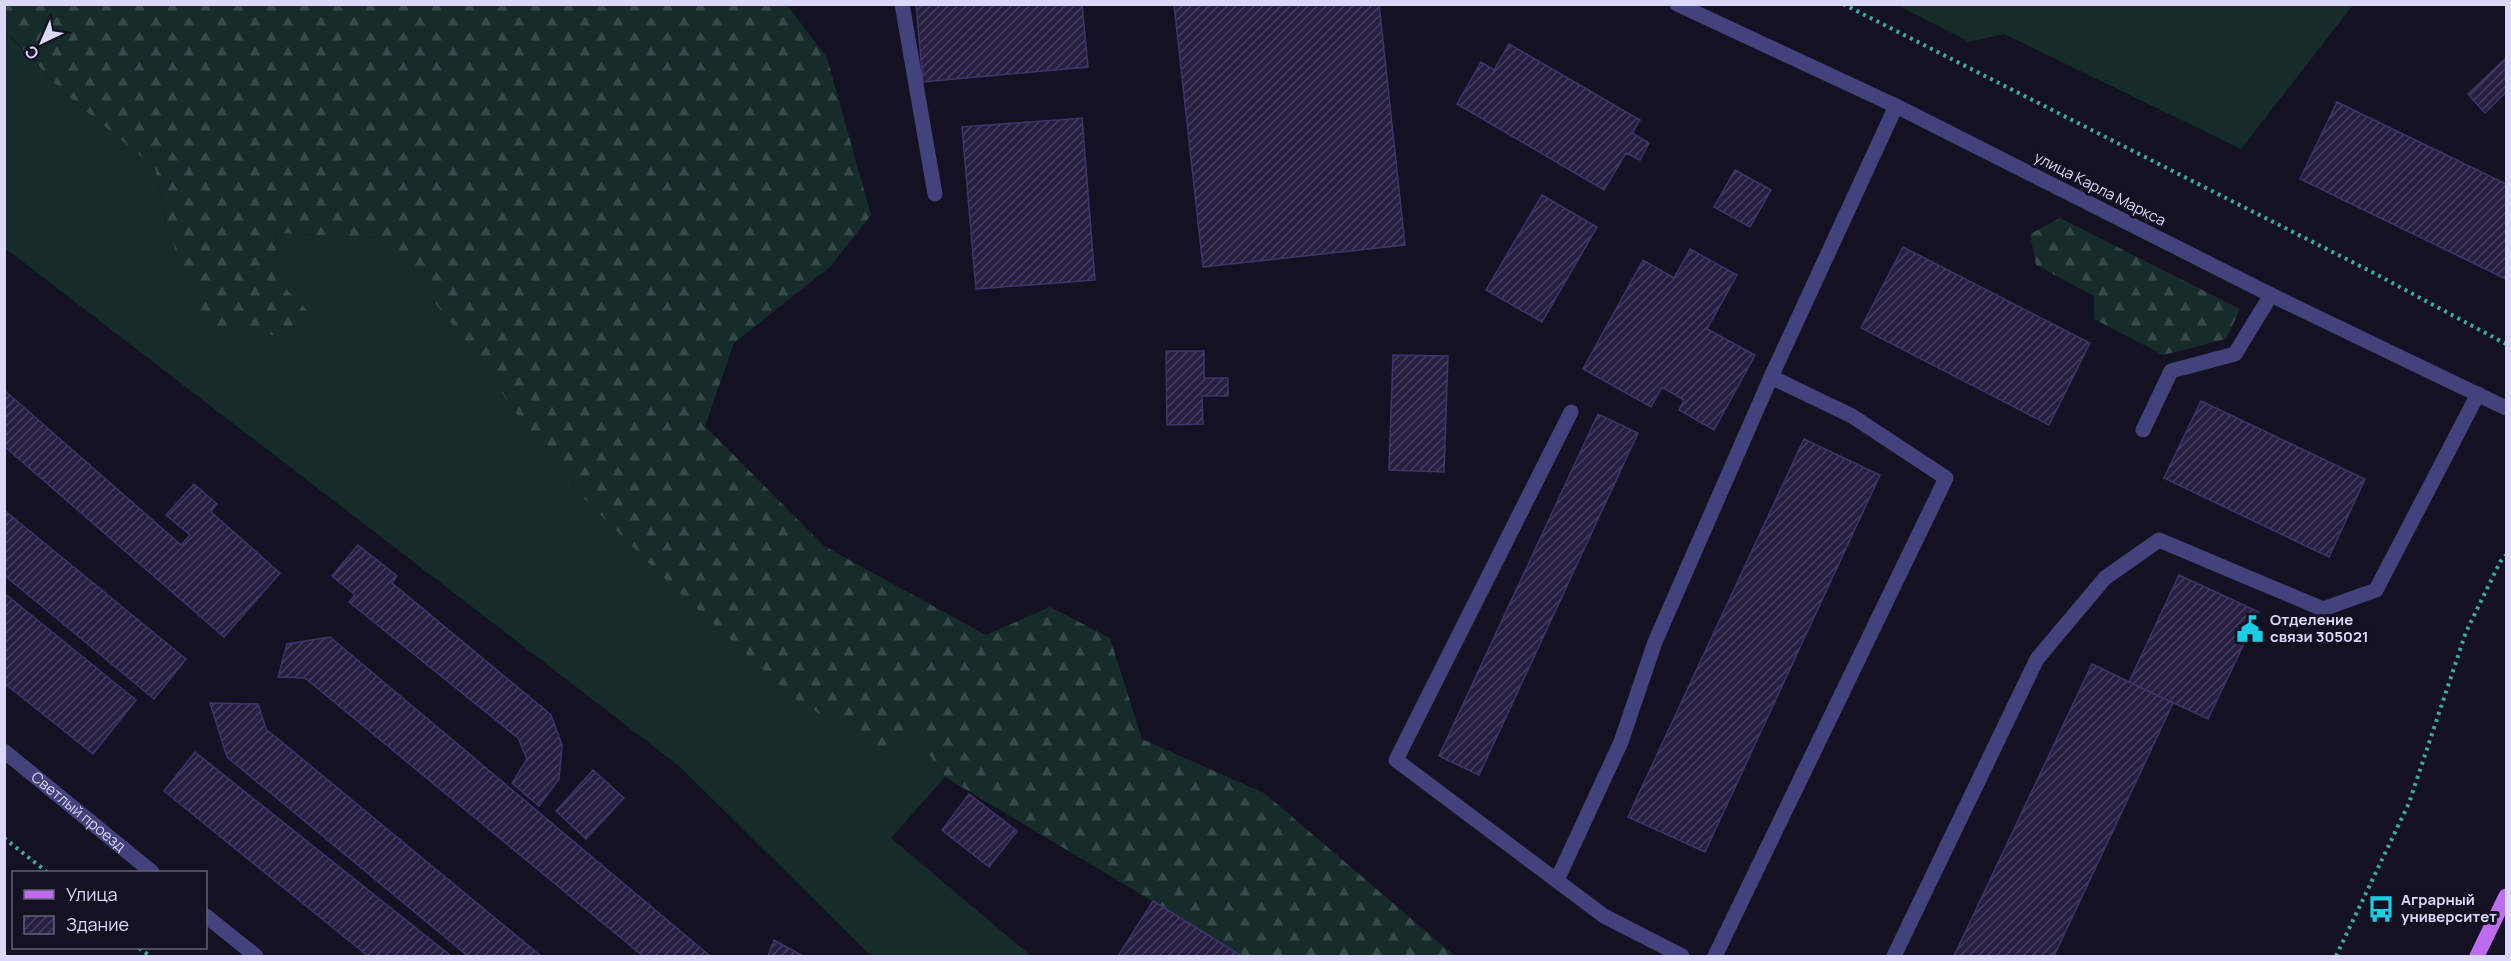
<svg xmlns="http://www.w3.org/2000/svg" width="2511" height="961" font-family="Manrope,sans-serif">
<defs>
<pattern id="forest-firs" width="22" height="20" patternUnits="userSpaceOnUse" patternTransform="scale(1.5)"><rect width="22" height="20" fill="#152c2b"/><path d="M5 1l3.5 6h-7zM16 11l3.5 6h-7z" fill="#364a4b"/></pattern>
<pattern id="building-hatch" width="6" height="6" patternUnits="userSpaceOnUse" patternTransform="scale(1.5)"><rect width="6" height="6" fill="#261f42"/><path d="M-1 1l2-2M0 6l6-6M5 7l2-2" fill="none" stroke="#453f5e"/></pattern>
</defs>
<rect width="100%" height="100%" fill="#141123"/>
<!-- grass -->
<path fill="#152c2b" d="M1897,5h456l-112,144 -237,-115 -35,8z
M4,30l59,62 92,76 12,60 146,89 -34,-35 -4,-49 106,5 90,109 443,386 31,44 -54,61 140,118h-157l-6,-3 -189,-187 -674,-518z"/>
<!-- forest -->
<path fill="url(#forest-firs)" d="M5,4l782,1 40,53 44,157 -41,52 -96,76 -29,83 119,120 162,89 64,-28 60,31 32,101 122,54 191,163h-211l-299,-179 -31,-44 -37,16 -83,-51 -126,-116 -116,-116 -81,-119 -90,-109 -106,-5 4,49 35,35 -23,20 -84,-9 -40,-100 -12,-60 -92,-76 -58,-62z
M2060,218l180,91 -14,30 -63,16 -69,-36v-23l-58,-31 -6,-31z"/>
<!-- building -->
<path fill="url(#building-hatch)" stroke="#3f346b" stroke-width="1.5" d="M916,4h166l6,63 -165,15z
M1174,4h205l26,241 -202,22z
M1509,44l131,76 -8,13 17,10 -9,17 -14,-7 -22,37 -147,-86 24,-42 13,8z
M2505,59l1,33 -21,21 -17,-19z
M2337,102l169,82v95l-206,-100z
M1082,118l13,162 -119,9 -14,-162z
M1735,170l36,20 -21,37 -36,-20z
M1542,195l55,32 -55,95 -56,-32z
M1903,247l187,96 -41,82 -188,-97z
M1690,249l47,26 -30,54 48,26 -41,75 -35,-20 5,-10 -22,-13 -11,20 -68,-38 60,-109 31,18z
M1166,351h38v27h24v18h-26l1,28 -36,1z
M1393,355l55,1 -4,116 -55,-2z
M4,390l177,155 9,-10 -24,-20 28,-31 23,20 -6,8 69,61 -56,64 -220,-191z
M2201,401l164,78 -36,78 -165,-79z
M1598,414l40,19 -159,342 -40,-19z
M1804,439l76,36 -175,377 -77,-35z
M4,510l182,149 -32,40 -150,-124z
M358,545l39,31 -5,7 159,132 11,30 -3,34 -20,27 -27,-23 15,-24 -9,-21 -169,-136 6,-7 -23,-19z
M2179,575l80,37 -51,107 -79,-37z
M4,593l132,107 -43,54 -89,-71z
M330,637l380,319h-67l-338,-278 -27,-1 9,-33z
M2092,664l81,39 -119,253h-100z
M210,703l48,1 8,25 275,227h-73l-241,-199z
M195,752l256,204h-83l-204,-165z
M593,770l31,28 -38,41 -30,-28z
M969,794l48,37 -28,36 -47,-37z
M1153,901l89,55h-124z
M774,940l29,16h-35z"/>
<g fill="none" stroke-linecap="round" stroke-linejoin="round">
<!-- path -->
<path stroke="#3da9a3" stroke-width="4" stroke-dasharray="3 4.5" stroke-linecap="butt" d="M1843,4l527,267 136,73
M4,838l43,34
M139,948l11,8
M2336,956l73,-153 57,-171 34,-70 6,-7"/>
<!-- service -->
<path stroke="#44427c" stroke-width="15" d="M902,4l33,190
M1571,412l-175,348 208,156 78,40
M2143,430l28,-59 64,-17 36,-59
M1557,880l64,-138 34,-100 116,-265 125,-271
M1715,956l231,-478 -94,-62 -81,-39
M1894,956l143,-297 68,-81 54,-38 164,69 53,-19 102,-196"/>
<!-- minor -->
<path stroke="#44427c" stroke-width="15" d="M1677,4l219,102 375,189 235,113"/>
<!-- tertiary -->
<g stroke="#44427c" stroke-width="15">
<path id="s1" d="M4,751l148,121"/>
<path d="M206,916l50,40"/>
</g>
<!-- primary -->
<path stroke="#bd6ced" stroke-width="15" d="M2477,956l29,-60"/>
</g>
<!-- icons -->
<defs>
<symbol id="civic-bare" viewBox="-9 -9 18 18"><path d="M-.6-6.5H3V-4.5H.6V-3L4-1V1h2V6H-6V1h2V-1L-.6-3ZM-1.2 2.5V6h2.4V2.5Z" fill="#1bcee3" stroke="#141123" stroke-width="2.5" paint-order="stroke"/></symbol>
<symbol id="bus-bare" viewBox="-9 -9 18 18"><path d="M-5-6H5V4H4V6H2V4H-2V6H-4V4H-5ZM-3.5-4V0h7V-4ZM-3.5 1.2v1.5H-2V1.2ZM2 1.2v1.5H3.5V1.2Z" fill="#1bcee3" stroke="#141123" stroke-width="2.5" paint-order="stroke"/></symbol>
</defs>
<g fill-rule="evenodd">
<use href="#civic-bare" x="2231" y="610" width="38" height="38"/>
<use href="#bus-bare" x="2362" y="890" width="38" height="38"/>
</g>
<g text-anchor="middle" stroke-width="6" stroke-linejoin="round" paint-order="stroke">
<!-- street labels -->
<g font-size="15" fill="#dcd8fa" stroke="#141123">
<text transform="translate(2100 189) rotate(27)" y="5">улица Карла Маркса</text>
<text dy="5" stroke="none"><textPath href="#s1" startOffset="96">Светлый проезд</textPath></text>
</g>
<!-- poi labels -->
<g font-size="15" font-weight="bold" fill="#dcd8fa" stroke="#141123" text-anchor="start">
<text x="2270" y="625">Отделение<tspan x="2270" dy="17">связи 305021</tspan></text>
<text x="2401" y="905">Аграрный<tspan x="2401" dy="17">университет</tspan></text>
</g>
</g>
<!-- border -->
<rect width="2511" height="961" fill="none" stroke="#dcd8fa" stroke-width="12"/>
<!-- legend -->
<rect x="12" y="871" width="195" height="78" fill="#141123" stroke="#646179" stroke-width="1.5"/>
<rect x="24" y="890" width="30" height="9" fill="#bd6ced" stroke="#646179" stroke-width="1.5"/>
<text x="66" y="901" font-size="18" fill="#dcd8fa">Улица</text>
<rect x="24" y="916" width="30" height="18" fill="url(#building-hatch)" stroke="#646179" stroke-width="1.5"/>
<text x="66" y="931" font-size="18" fill="#dcd8fa">Здание</text>
<!-- north arrow -->
<g transform="translate(42 42) rotate(224)" stroke="#141123" stroke-width="4.5" paint-order="stroke">
<path d="M0-4.5L10 22L0 15L-10 22Z" fill="#dcd8fa"/>
<text y="-9" font-size="16" font-weight="bold" text-anchor="middle" fill="#dcd8fa">С</text>
</g>
</svg>
